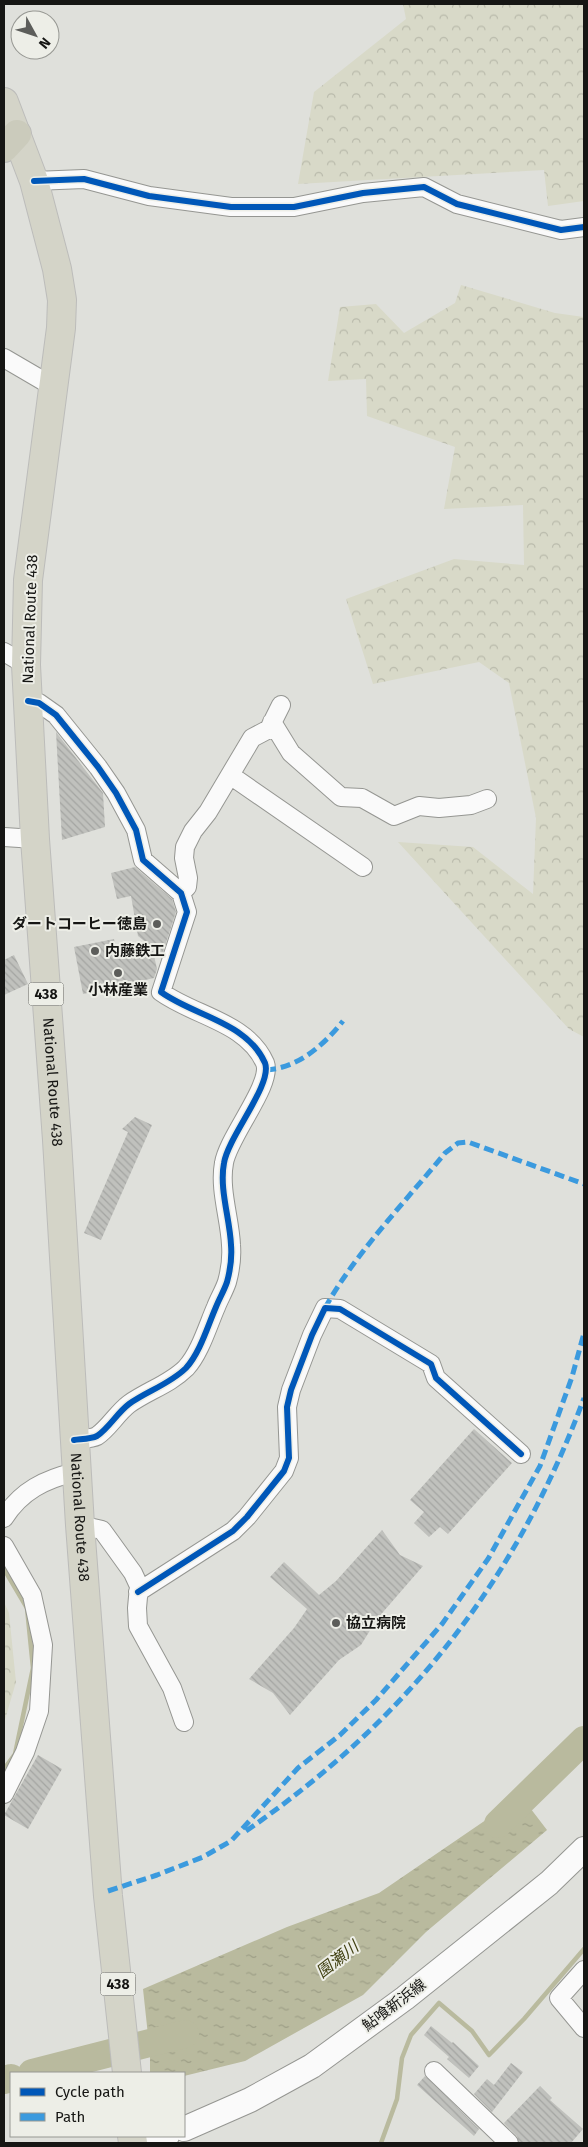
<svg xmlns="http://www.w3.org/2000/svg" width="588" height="2147" font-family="'Fira Sans','Noto Sans JP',sans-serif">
<defs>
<pattern id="forest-crowns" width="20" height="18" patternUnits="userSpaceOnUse" patternTransform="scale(1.25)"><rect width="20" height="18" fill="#d8d9c8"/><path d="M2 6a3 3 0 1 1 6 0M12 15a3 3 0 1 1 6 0" fill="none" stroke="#b9baab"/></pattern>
<pattern id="water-ripples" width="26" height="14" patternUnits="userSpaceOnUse" patternTransform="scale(1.25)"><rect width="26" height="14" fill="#b9ba9e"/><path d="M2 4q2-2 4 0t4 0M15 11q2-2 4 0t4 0" fill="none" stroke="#9e9f87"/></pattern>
<pattern id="building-back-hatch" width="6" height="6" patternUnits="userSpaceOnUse" patternTransform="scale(1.25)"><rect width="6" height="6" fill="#c0c1bd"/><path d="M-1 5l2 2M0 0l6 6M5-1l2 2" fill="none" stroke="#a4a5a2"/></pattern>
</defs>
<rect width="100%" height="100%" fill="#dfe0db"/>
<!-- forest -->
<path fill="url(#forest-crowns)" d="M403,4h181v197l-36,5 -4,-36 -246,14 16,-92 92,-73z
M461,285l94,28 29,4v720l-15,-8 -171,-187 75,5 60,47 3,-76 -27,-135 -30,-21 -106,22 -27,-85 108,-40 70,6 -1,-60 -79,4 11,-62 -88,-31 -1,-37 -38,2 12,-74 36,-3 28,29 51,-30z
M4,1602l5,11 7,69 -12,41z"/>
<!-- water -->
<path fill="url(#water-ripples)" d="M521,1796l26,34 -121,102 -63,63 -118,66 -61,15v-3h-34v-19l-7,-65 144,-62 92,-34z"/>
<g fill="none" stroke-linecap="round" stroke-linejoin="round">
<!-- stream -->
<path stroke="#b9ba9e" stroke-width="4.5" d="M4,1569l23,39 6,60 -18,86 -11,15
M381,2143l16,-44 5,-41 9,-23 28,-32 33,28 17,24 35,-36 60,-70"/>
<!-- river -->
<path stroke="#b9ba9e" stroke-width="28" d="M498,1824l86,-84
M32,2073l153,-39
M4,2080l7,-2"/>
</g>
<!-- building -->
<path fill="url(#building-back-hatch)" d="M56,732l47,61 2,34 -43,13z
M135,867l37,32 4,13 -14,43 -24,-19 -7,-40 -14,3 -6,-26z
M114,939l4,20 35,-8 4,18 -3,9 -71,16 -9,-47z
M14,955l14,29 -24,11v-35z
M135,1117l17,8 -51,115 -17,-7 44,-101 -6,-3z
M474,1429l38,34 -64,71 -8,-7 -11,10 -15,-14 10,-11 -14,-12z
M382,1530l18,25 23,11 -46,53 -16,26 -22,15 -49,55 -17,-22 -24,-14 45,-51 13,-19 -37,-32 14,-15 35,33 17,-14z
M38,1755l24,14 -34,60 -24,-14z
M431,2026l21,17 1,-1 26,24 -10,12 -22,-19 2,-2 -25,-22z
M511,2063l12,9 -31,40 -18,-18 13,-15 7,6z
M425,2076l54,53 -5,7 -57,-51z
M540,2086l12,12 -2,2 33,29 -12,14h-52l-2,-7 -13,-13z"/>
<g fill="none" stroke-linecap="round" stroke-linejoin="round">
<defs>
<path id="minor" d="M34,181l50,-2 65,17 82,11h63l69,-14 61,-6 33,17 104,26 23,-3
M4,358l48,28
M4,652l22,13
M28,701l11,2 17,12 42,52 18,26 20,37 7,30 38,33 6,19 -26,80c33,24 86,30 104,71 8,21 -37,74 -41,100 -5,26 6,56 7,82 1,12 -1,26 -4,37 -3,9 -8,17 -11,25 -8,18 -16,46 -30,61 -16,16 -39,23 -57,36 -12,9 -20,24 -32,32 -6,3 -16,3 -23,4
M272,722l19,31 50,44 21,1 32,18 25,-10 20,2 32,-3 16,-6
M230,775l133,92
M4,837l31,2
M181,893l6,-6 1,-9 -4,-20 1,-11 8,-16 15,-19 44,-74 17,-9 12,-24
M4,1518c17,-27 41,-39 72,-46
M80,1525l22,5 31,43 6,13 -2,22 1,18 34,62 12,34
M4,1546l28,49 11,50 -4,66 -14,41 -21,42
M138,1592l95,-61 14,-14 37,-46 5,-13 -2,-51 4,-17 21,-55 13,-27 15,1 91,55 5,14 85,76
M584,1970l-25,28 25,30
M434,2071l75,72"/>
<path id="secondary" d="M184,2129l66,-29 62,-34 93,-68 144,-115 35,-34
M148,2143l19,-7"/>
<g id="trunk">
<path id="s1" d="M4,102l30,79 23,88 5,31 -1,28 -33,252 -2,85 9,174 22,301 23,385 28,371 19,177"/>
<path d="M132,2136l1,7"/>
</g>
<path id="motorway" d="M4,148l13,-14"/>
</defs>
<!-- minor casing -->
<use href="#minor" stroke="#959692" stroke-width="20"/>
<!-- secondary casing -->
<use href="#secondary" stroke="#959692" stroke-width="26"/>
<!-- trunk casing -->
<use href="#trunk" stroke="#bcbcba" stroke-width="30"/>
<!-- motorway casing -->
<use href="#motorway" stroke="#bcbcba" stroke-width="30"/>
<!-- minor -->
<use href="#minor" stroke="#fafafa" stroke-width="18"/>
<!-- secondary -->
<use href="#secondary" stroke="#fafafa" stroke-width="24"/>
<!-- trunk -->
<use href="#trunk" stroke="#d4d4c8" stroke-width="28"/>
<!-- motorway -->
<use href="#motorway" stroke="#cbcbbc" stroke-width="28"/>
<!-- quiet -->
<path stroke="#3b9ade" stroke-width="5" stroke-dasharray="10 5" stroke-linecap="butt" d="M266,1070c32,-2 58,-25 77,-49
M325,1308c29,-53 81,-107 120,-155l13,-10 10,-1 116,42
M246,1831c161,-111 270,-249 338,-433
M108,1891l49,-16 46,-18 28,-16 67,-73 42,-33 36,-35 66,-76 46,-65 52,-93 32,-89 12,-44"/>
<defs>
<path id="cycleway" d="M34,181l50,-2 65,17 82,11h63l69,-14 61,-6 33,17 104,26 23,-3
M28,701l11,2 17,12 42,52 18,26 20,37 7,30 38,33 6,19 -26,80c33,24 86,30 104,71 8,21 -37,74 -41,100 -5,26 6,56 7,82 1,12 -1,26 -4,37 -3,9 -8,17 -11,25 -8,18 -16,46 -30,61 -16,16 -39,23 -57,36 -12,9 -20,24 -32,32 -6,3 -16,3 -23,4
M138,1592l95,-61 14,-14 37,-46 5,-13 -2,-51 4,-17 21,-55 13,-27 15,1 91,55 5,14 85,76"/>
</defs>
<!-- cycleway casing -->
<use href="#cycleway" stroke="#edeee7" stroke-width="9"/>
<!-- cycleway -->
<use href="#cycleway" stroke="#0057b8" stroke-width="6"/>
</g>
<!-- markers -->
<g fill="#5c5d5a" stroke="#edeee7" stroke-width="2">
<circle cx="157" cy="924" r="5"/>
<circle cx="95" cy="951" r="5"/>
<circle cx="118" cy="973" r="5"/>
<circle cx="336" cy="1623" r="5"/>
</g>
<g text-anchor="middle" stroke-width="4" stroke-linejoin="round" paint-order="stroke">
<!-- shield labels -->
<g fill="#edeee7" stroke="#565753" stroke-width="1">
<rect x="28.5" y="982.5" width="35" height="23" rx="4"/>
<rect x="100.5" y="1972.5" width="35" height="23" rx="4"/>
</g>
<g font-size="14" font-weight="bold" fill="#161614">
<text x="46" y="999">438</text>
<text x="118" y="1989">438</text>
</g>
<!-- street labels -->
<g font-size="15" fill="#161614" stroke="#edeee7">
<text transform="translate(30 619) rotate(-88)" y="5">National Route 438</text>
<text dy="5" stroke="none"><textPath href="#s1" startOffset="992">National Route 438</textPath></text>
<text dy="5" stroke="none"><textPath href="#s1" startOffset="1428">National Route 438</textPath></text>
<text transform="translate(394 2005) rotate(-37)" y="5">鮎喰新浜線</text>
</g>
<!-- poi labels -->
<g font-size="15" font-weight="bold" fill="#161614" stroke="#edeee7" text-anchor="start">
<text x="147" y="929" text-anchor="end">ダートコーヒー徳島</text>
<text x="105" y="956">内藤鉄工</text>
<text x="118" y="995" text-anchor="middle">小林産業</text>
<text x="346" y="1628">協立病院</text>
</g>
<!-- water labels -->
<g font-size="16" font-style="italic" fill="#414112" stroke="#edeee7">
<text transform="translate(337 1959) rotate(-38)" y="6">園瀬川</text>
</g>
</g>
<!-- border -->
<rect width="588" height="2147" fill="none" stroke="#161614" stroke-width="10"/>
<!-- legend -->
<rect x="10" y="2072" width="175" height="65" fill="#edeee7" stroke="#979893"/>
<rect x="20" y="2088" width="25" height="8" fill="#0057b8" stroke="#979893"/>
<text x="55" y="2097" font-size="15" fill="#161614">Cycle path</text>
<rect x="20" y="2113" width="25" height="8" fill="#3b9ade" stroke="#979893"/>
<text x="55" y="2122" font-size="15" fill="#161614">Path</text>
<!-- north arrow -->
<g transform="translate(35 35) rotate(130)"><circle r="24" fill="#edeee7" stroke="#979893"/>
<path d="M0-4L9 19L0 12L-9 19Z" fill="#5c5d5a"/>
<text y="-8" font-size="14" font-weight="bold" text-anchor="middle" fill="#161614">N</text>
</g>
</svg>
